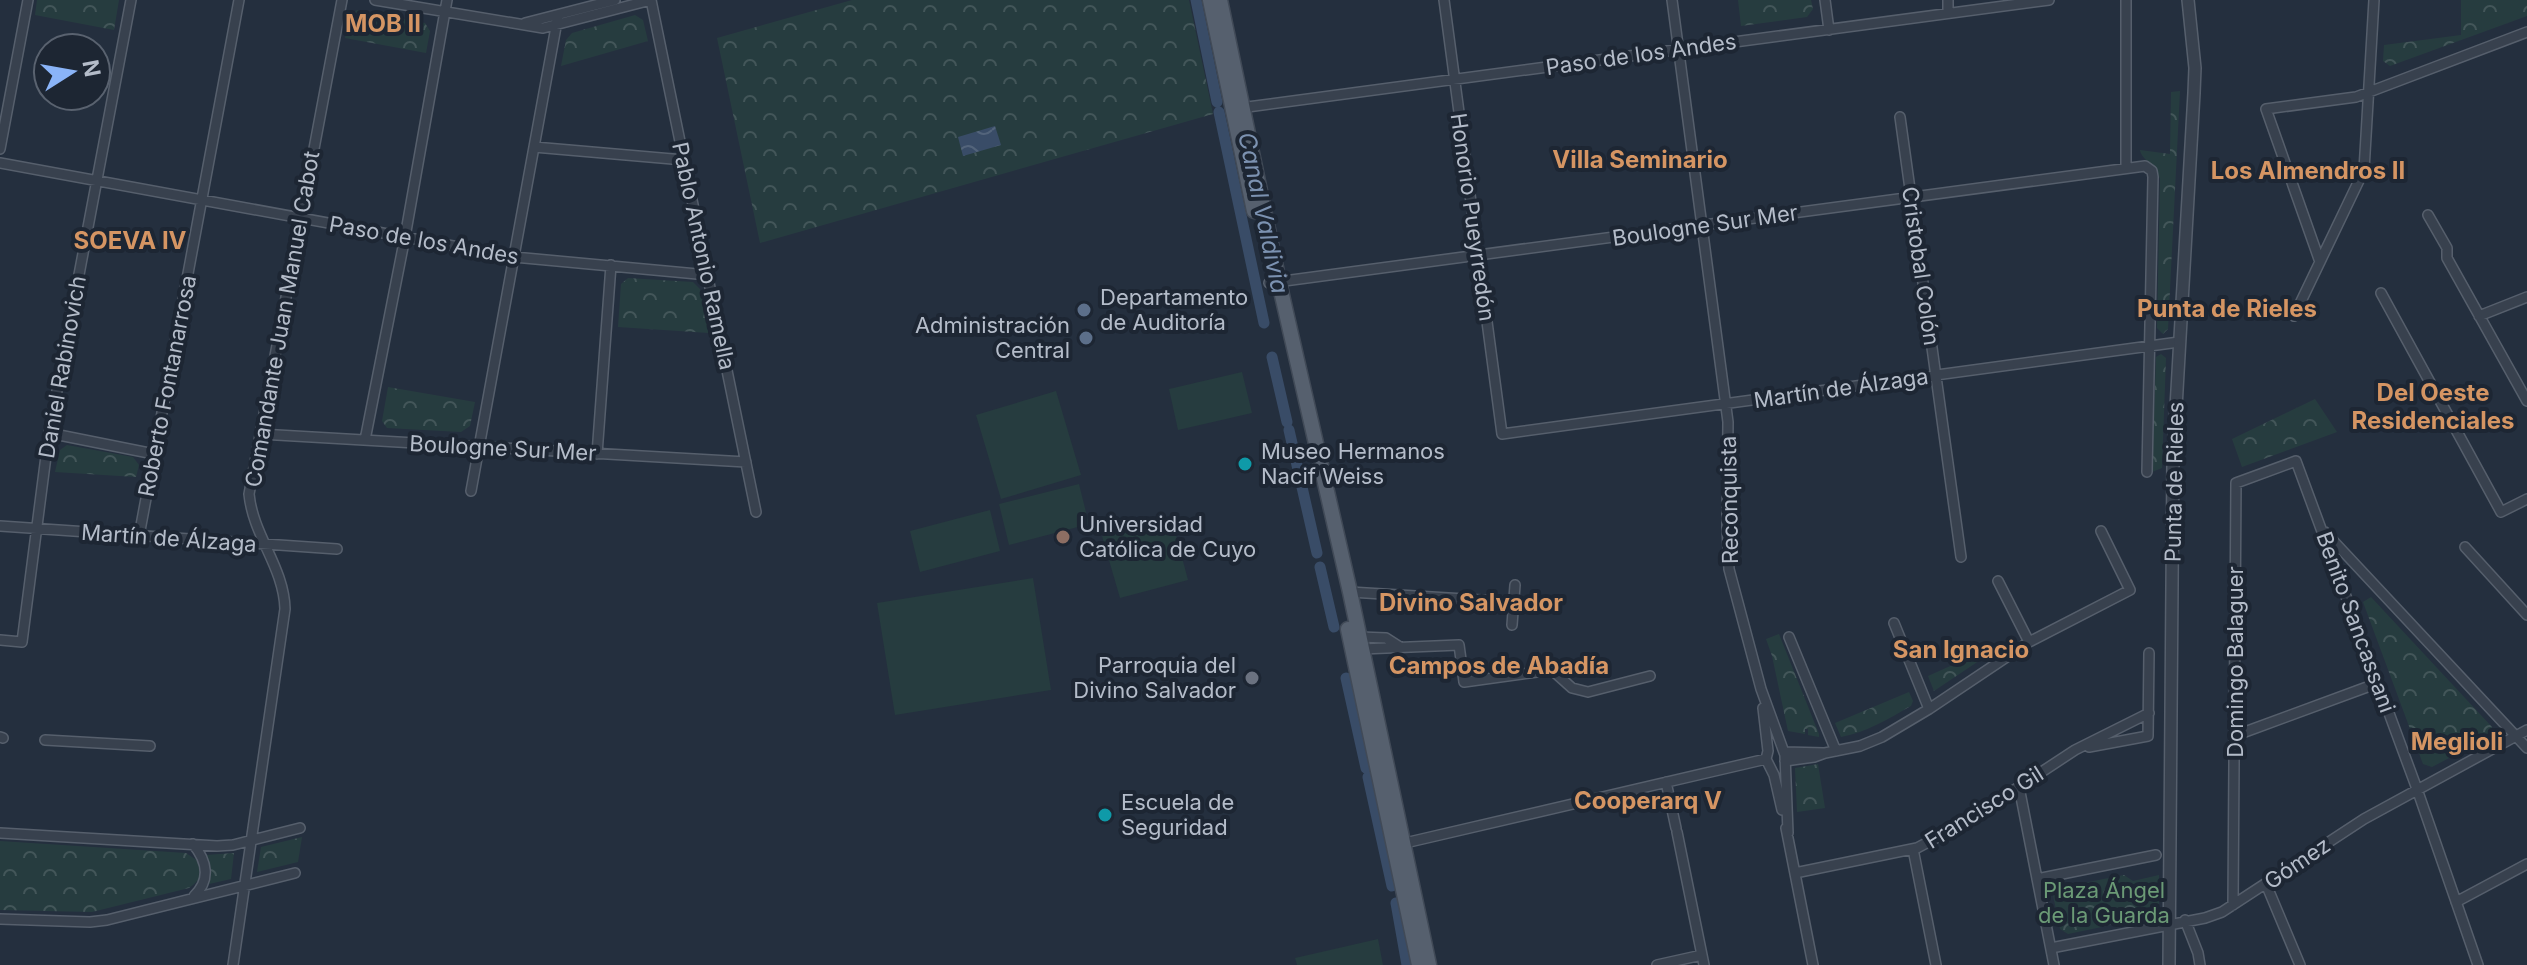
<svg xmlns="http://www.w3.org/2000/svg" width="2527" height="965" font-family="Inter,sans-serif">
<defs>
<pattern id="park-crowns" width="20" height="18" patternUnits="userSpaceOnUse" patternTransform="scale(2)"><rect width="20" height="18" fill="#263c3f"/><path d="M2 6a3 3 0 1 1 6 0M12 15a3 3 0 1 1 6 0" fill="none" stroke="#435659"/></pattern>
<pattern id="water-waves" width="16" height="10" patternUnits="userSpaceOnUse" patternTransform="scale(2)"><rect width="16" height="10" fill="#394c67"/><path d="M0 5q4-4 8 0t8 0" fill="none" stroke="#53647b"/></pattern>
</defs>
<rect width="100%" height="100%" fill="#242f3e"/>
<!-- grass -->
<path fill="#263c3f" d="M1242,372l10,41 -74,17 -9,-41z
M1056,391l25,84 -80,24 -25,-84z
M1079,484l10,40 -80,21 -10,-41z
M990,510l10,41 -80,21 -10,-41z
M1171,516l17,64 -68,18 -18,-62z
M1033,578l18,112 -156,25 -18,-112z
M1378,939l5,26h-86l-2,-7z"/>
<!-- park -->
<path fill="url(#park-crowns)" d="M37,0h82l-5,30 -79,-15z
M852,0h337l24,114 -453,129 -43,-205z
M1738,0h73l2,9 -6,8 -66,9z
M2461,0h66v16l-137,50 -7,-5 1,-16 77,-10z
M357,10l68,13 5,8 -4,22 -81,-15 5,-22z
M635,15l8,5 5,21 -87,25 5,-26 6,-7z
M2180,91l-12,238 -5,5 -6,-6 3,-149c-4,-15 -18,-18 -20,-29l30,4 1,-62z
M628,278l65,4 7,7 9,44 -91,-6 3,-43z
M2161,354l5,4 -4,110 -10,4 4,-115z
M388,387l87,15 -5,24 -9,6 -74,-4 -5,-7z
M2315,399l22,33 -95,35 -10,-28z
M67,445l66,12 6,8 -3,12 -81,-5 5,-22z
M2371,597l121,130 -1,9 -59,31 -9,-3 -60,-162z
M1779,634l40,100v3l-11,-2v-6h-3v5l-17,-3 -16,-75 -6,-17z
M2013,638l-79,53 -6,-15z
M1909,692l4,9 -2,5c-23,13 -44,26 -70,31l-6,-14z
M1818,764l7,44 -28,4 -2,-44z
M302,837l-4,25 -41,10 4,-25z
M0,841l186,12 12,8c5,13 2,20 -9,27l-97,24 -92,-2z
M234,853l-3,26 -22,5 1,-14 -4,-15z
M2124,875l9,6 26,-6v32l-26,6 -7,9 -58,12 -8,-5 -7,-34 5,-7z"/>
<!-- water -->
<path fill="url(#water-waves)" d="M995,126l6,19 -38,11 -5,-19z"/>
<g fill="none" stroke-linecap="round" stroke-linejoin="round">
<!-- canal -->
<path stroke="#394c67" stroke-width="11" d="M1196,0l21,102
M1219,112l45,211
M1272,357l15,65
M1289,430l28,123
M1320,567l14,60
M1346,678l20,90
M1368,777l24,109
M1396,903l11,62"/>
<defs>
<path id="minor" d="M375,0l168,28 108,-28
M651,0l105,512
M1444,0l58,434 677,-92
M1672,0l56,422 -1,105 2,42 32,120 24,66 3,78
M1825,0l4,30
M1948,0v13
M525,23l90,-23
M1240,108l809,-108
M1900,117l61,440
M534,147l150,13
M0,149l28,-149
M0,163l514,94 194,18
M2126,168v-168
M2428,215l19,33v10l80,143
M2320,262l-54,-153 90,-12 171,-65
M1269,283l876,-117 7,5 1,6 -6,295
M2381,293l120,219 26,-13
M2294,316l70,-146 10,-170
M2479,316l48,-19
M49,433l105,21
M260,434l486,28
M365,440l40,-203 42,-237
M597,454l14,-189
M471,491l87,-475
M0,526l337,23
M2325,532l202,216
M139,536l100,-536
M2465,547l62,68
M1998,581l31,61
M1350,592l164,10
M1894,623l35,86
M1512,625l3,-40
M1360,637l26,1 14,9
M1789,637l47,114
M0,640l22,2 27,-209 82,-433
M1362,649l97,-4 5,37 88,-12 20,18 16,4 62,-16
M1763,708l5,43 -2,8 8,16 8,35
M2234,736l144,-53
M0,737l3,1
M45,740l105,6
M2089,747l59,-11 1,-83
M1784,752l41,1
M1785,761l29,-4 11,-4 35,-7 22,-9 47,-28 100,-67 101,-52 -29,-59
M1666,782l10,46
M2019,787l35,178
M1786,828l27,137
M1677,832l27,133
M0,833l217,13 16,-1 67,-17
M1405,843l361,-84
M193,844c14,17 18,36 1,52
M1913,849l23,116
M1795,873l122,-25 47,-25 111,-73 74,-37
M2037,879l119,-24
M2266,884l34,81
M2456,902l71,-38
M2233,905l3,-422 60,-22 121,328 61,176
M0,919l90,3 17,-2 188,-47
M2185,920l13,33 2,12
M2051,948l154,-30 17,-6 142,-93 163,-89
M233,965l52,-356c-1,-42 -32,-73 -36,-115l93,-494
M1657,965l45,-10"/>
<path id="tertiary" d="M2169,965l4,-505 21,-367 1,-25 -7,-68"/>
<path id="primary" d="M1210,0l44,211
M1220,0l59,282 71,310 79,373
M1348,629l71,336"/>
</defs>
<!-- minor casing -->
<use href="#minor" stroke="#565f6c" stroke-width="12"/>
<!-- tertiary casing -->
<use href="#tertiary" stroke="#565f6c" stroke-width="14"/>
<!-- primary casing -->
<use href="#primary" stroke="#414a57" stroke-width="17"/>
<!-- minor -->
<use href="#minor" stroke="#38414e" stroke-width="9"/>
<!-- tertiary -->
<use href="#tertiary" stroke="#38414e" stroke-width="11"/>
<!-- primary -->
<use href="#primary" stroke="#56606e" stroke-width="14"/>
</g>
<!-- markers -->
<g fill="#5c6f8a" stroke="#1d2633" stroke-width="3">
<circle cx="1084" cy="310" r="8"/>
<circle cx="1086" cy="338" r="8"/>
</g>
<g fill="#0f9aa8" stroke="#1d2633" stroke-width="3">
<circle cx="1245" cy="464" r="8"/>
<circle cx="1105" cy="815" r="8"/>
</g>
<circle fill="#8d6e63" stroke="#1d2633" stroke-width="3" cx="1063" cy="537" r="8"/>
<circle fill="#6b7280" stroke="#1d2633" stroke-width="3" cx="1252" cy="678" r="8"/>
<g text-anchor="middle" stroke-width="8" stroke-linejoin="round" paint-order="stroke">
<!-- street labels -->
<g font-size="22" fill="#b4bcc9" stroke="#1d2633">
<text transform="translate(1641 54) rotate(-8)" y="8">Paso de los Andes</text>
<text transform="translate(1473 217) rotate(82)" y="8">Honorio Pueyrredón</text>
<text transform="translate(1705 225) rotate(-8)" y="8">Boulogne Sur Mer</text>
<text transform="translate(424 240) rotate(10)" y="8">Paso de los Andes</text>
<text transform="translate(704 256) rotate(78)" y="8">Pablo Antonio Ramella</text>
<text transform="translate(1921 266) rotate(82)" y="8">Cristobal Colón</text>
<text transform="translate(282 319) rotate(-80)" y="8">Comandante Juan Manuel Cabot</text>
<text transform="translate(62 367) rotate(-80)" y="8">Daniel Rabinovich</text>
<text transform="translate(167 386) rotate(-79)" y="8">Roberto Fontanarrosa</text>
<text transform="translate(1841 388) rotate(-8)" y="8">Martín de Álzaga</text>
<text transform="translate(503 448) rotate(3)" y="8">Boulogne Sur Mer</text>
<text transform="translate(2174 482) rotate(-89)" y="8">Punta de Rieles</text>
<text transform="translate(1729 500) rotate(-91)" y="8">Reconquista</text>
<text transform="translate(169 538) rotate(4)" y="8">Martín de Álzaga</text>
<text transform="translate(2356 622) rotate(70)" y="8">Benito Sancassani</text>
<text transform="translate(2235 662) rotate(-90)" y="8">Domingo Balaguer</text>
<text transform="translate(1984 807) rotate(-32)" y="8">Francisco Gil</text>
<text transform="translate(2297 863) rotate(-34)" y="8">Gómez</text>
</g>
<!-- poi labels -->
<g font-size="22" fill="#b4bcc9" stroke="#1d2633" text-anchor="start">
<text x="1100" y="305">Departamento<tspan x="1100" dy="25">de Auditoría</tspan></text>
<text x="1070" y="333" text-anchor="end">Administración<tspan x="1070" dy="25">Central</tspan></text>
<text x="1261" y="459">Museo Hermanos<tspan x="1261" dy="25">Nacif Weiss</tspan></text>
<text x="1079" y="532">Universidad<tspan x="1079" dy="25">Católica de Cuyo</tspan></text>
<text x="1236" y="673" text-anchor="end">Parroquia del<tspan x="1236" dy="25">Divino Salvador</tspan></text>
<text x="1121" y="810">Escuela de<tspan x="1121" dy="25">Seguridad</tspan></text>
</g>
<!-- park labels -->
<g font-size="22" fill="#6b9a76" stroke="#1d2633">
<text x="2104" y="898">Plaza Ángel<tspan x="2104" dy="25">de la Guarda</tspan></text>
</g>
<!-- neighbourhood labels -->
<g font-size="24" font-weight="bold" fill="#d59563" stroke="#1d2633">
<text x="383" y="32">MOB II</text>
<text x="1640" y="168">Villa Seminario</text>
<text x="2308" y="179">Los Almendros II</text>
<text x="130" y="249">SOEVA IV</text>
<text x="2227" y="317">Punta de Rieles</text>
<text x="2433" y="401">Del Oeste<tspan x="2433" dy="28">Residenciales</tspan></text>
<text x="1471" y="611">Divino Salvador</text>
<text x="1961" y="658">San Ignacio</text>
<text x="1499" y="674">Campos de Abadía</text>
<text x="2457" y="750">Meglioli</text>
<text x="1648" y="809">Cooperarq V</text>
</g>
<!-- water labels -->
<g font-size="24" font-style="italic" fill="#7c92b1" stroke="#1d2633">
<text transform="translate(1263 213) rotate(78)" y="8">Canal Valdivia</text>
</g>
</g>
<!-- north arrow -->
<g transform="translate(72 72) rotate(79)"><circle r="38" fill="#1d2633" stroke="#59626f" stroke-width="2"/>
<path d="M0-6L14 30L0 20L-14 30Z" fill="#8ab4f8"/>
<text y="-12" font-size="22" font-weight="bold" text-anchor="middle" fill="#b4bcc9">N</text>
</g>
</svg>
